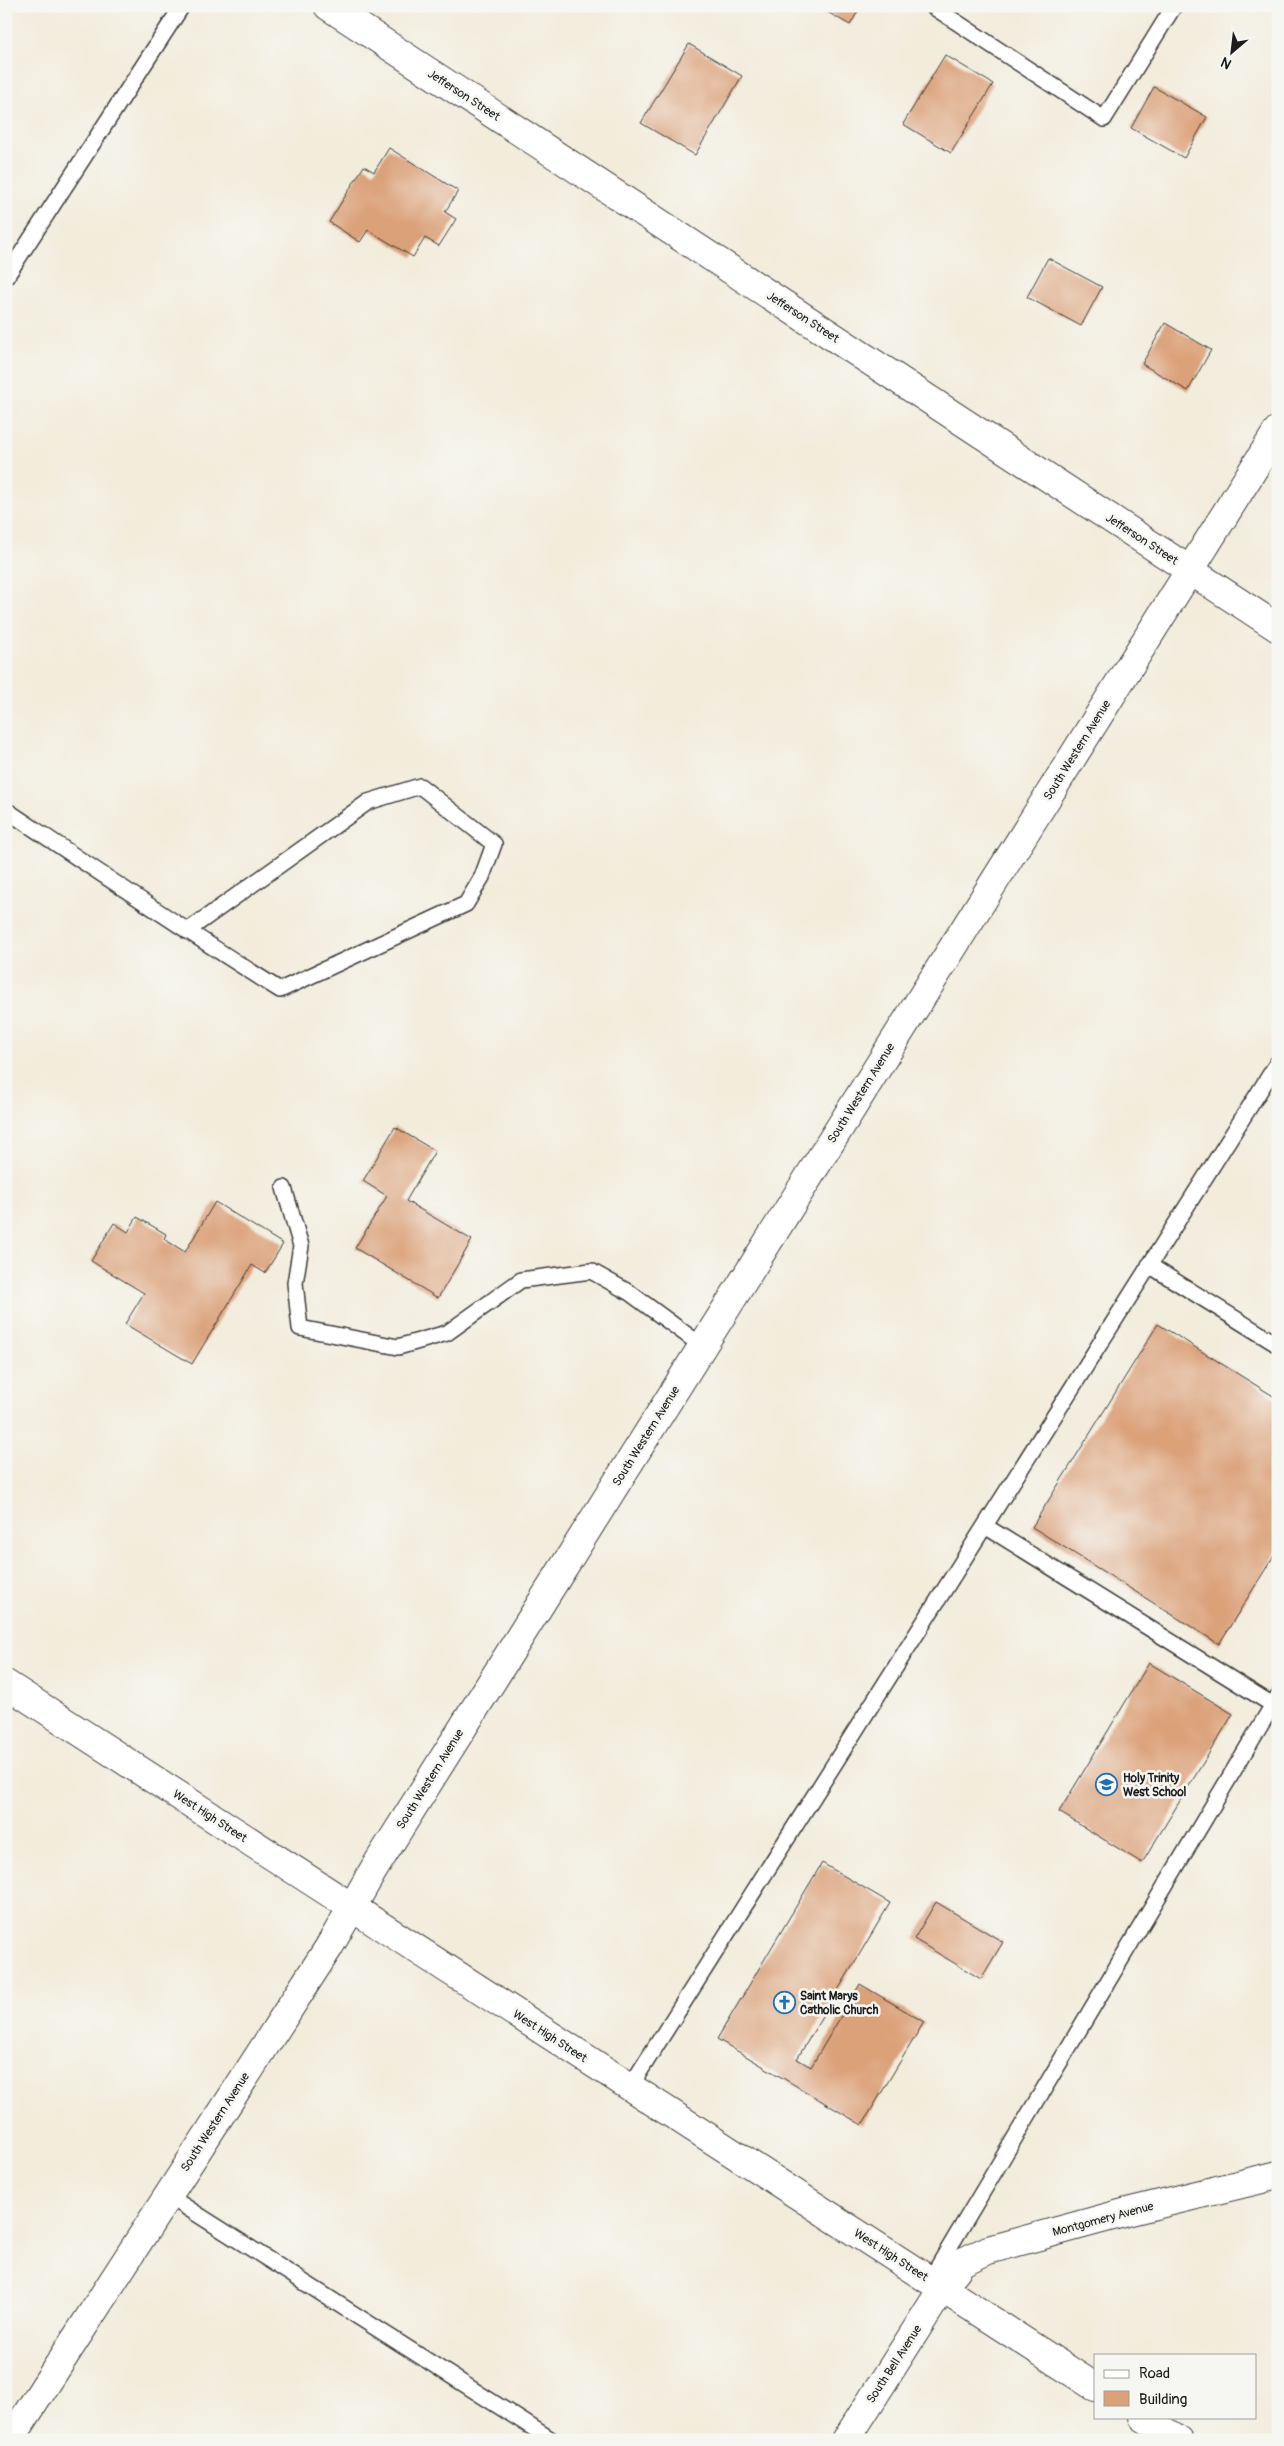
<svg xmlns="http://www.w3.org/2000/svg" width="1284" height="2446" font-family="Pangolin,sans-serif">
<rect width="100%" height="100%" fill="#f6f6f2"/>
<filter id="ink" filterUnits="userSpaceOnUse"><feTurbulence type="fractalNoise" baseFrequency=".02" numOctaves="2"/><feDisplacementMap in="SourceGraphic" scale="10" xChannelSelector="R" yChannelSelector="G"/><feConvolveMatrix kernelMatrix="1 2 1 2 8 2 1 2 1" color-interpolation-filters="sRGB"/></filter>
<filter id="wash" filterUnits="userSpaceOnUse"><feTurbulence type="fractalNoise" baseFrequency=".0096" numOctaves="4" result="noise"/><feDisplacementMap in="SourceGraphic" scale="20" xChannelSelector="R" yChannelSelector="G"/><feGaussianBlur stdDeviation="1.12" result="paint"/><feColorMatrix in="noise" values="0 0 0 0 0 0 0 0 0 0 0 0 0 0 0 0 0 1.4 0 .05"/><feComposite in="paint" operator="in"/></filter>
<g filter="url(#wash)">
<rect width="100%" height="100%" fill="#f2ecdb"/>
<g id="blocks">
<!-- building -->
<path fill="#dba179" d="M817,6h44l-11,19z
M689,44l53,32 -47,79 -54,-32z
M945,55l48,29 -42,69 -48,-29z
M1154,87l53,30 -23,41 -53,-30z
M389,148l69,43 -13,21 11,7 -17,27 -14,-8 -12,19 -45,-27 -8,12 -31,-20 35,-56 10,6z
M1048,258l54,29 -21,39 -54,-29z
M1165,323l46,27 -23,41 -46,-27z
M395,1127l40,24 -29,50 66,39 -34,58 -83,-50 32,-52 -24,-15z
M215,1202l68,42 -18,29 -13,-8 -60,99 -67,-40 19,-31 -53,-32 23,-38 14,9 9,-15 29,17 -2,5 21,13z
M1158,1324l120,75v150l-59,95 -187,-117z
M1149,1663l84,51 -91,149 -83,-51z
M822,1863l68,40 -93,156 14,8 49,-83 64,38 -62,103 -145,-86z
M936,1902l67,40 -22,37 -67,-40z"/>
</g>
</g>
<g filter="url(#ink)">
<use href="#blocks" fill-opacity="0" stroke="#3c3b39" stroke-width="1"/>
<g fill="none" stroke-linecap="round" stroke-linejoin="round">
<defs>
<path id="lane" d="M932,6l172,113 70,-113
M6,277l176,-271
M6,810c91,61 181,122 274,180l186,-86 16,-27 12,-33 -74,-58 -52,16 -181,129
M284,1188l17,58 -6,37 5,45 98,19 49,-14 74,-53 70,-9 39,22 72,53
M1149,1265l129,80
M985,1526l288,179
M630,2087l648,-1025
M167,2195l385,245
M930,2280l348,-584"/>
<path id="street" d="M328,6l950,622
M6,1684l1089,703
M1143,2417l35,23
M10,2440l319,-493 45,-78 904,-1439"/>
<path id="secondary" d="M846,2440l96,-151 20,-27 26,-12 143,-39 147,-36"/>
</defs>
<!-- lane casing -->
<use href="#lane" stroke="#3c3b39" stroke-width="18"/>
<!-- street casing -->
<use href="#street" stroke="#3c3b39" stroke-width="30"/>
<!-- secondary casing -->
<use href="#secondary" stroke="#3c3b39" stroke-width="30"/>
<!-- lane -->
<use href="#lane" stroke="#fff" stroke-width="15"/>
<!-- street -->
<use href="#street" stroke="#fff" stroke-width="28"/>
<!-- secondary -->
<use href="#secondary" stroke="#fff" stroke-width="28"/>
<defs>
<path id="rail" d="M6,2432l8,8"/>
</defs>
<!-- rail casing -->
<use href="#rail" stroke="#1c1c1c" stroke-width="5.5"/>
<!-- rail -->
<use href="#rail" stroke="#f6f6f2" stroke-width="4" stroke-dasharray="11" stroke-linecap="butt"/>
</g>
</g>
<!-- icons -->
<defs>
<symbol id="school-ring" viewBox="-11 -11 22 22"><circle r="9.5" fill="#f6f6f2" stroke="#1f6fb2" stroke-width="1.5"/><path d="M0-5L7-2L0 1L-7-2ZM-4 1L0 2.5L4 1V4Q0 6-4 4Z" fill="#1f6fb2"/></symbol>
<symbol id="church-ring" viewBox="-11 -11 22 22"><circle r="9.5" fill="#f6f6f2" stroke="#1f6fb2" stroke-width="1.5"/><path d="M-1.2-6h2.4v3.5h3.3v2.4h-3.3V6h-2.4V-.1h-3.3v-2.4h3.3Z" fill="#1f6fb2"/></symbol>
</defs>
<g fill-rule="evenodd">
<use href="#school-ring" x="1094" y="1772" width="25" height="25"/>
<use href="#church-ring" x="772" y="1990" width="25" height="25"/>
</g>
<g text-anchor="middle" stroke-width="5" stroke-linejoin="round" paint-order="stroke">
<!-- street labels -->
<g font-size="12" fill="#1c1c1c" stroke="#f6f6f2">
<text transform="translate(464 95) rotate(33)" y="4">Jefferson Street</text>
<text transform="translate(803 317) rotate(33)" y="4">Jefferson Street</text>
<text transform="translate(1142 539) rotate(33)" y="4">Jefferson Street</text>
<text transform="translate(1077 750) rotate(-58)" y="4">South Western Avenue</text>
<text transform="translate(861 1093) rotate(-58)" y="4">South Western Avenue</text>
<text transform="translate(646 1436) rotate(-58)" y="4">South Western Avenue</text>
<text transform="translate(430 1779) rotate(-58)" y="4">South Western Avenue</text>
<text transform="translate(210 1816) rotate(33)" y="4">West High Street</text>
<text transform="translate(550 2036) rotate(33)" y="4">West High Street</text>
<text transform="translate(215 2122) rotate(-57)" y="4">South Western Avenue</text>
<text transform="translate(1103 2219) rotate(-15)" y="4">Montgomery Avenue</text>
<text transform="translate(891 2255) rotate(33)" y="4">West High Street</text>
<text transform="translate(894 2364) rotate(-57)" y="4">South Bell Avenue</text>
</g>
<!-- poi labels -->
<g font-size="12" font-weight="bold" fill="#1c1c1c" stroke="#f6f6f2" text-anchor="start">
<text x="1123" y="1782">Holy Trinity<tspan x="1123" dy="14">West School</tspan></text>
<text x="800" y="2000">Saint Marys<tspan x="800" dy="14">Catholic Church</tspan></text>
</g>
</g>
<!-- margin -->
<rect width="1284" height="2446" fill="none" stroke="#f6f6f2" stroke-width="25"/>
<!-- legend -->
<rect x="1094" y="2354" width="162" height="65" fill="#f6f6f2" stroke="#9f9f9c"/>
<rect x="1104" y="2370" width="25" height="8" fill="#ffffff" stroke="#9f9f9c"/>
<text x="1139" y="2378" font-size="15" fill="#1c1c1c">Road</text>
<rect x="1104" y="2391" width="25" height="15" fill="#dba179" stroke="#9f9f9c"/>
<text x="1139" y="2404" font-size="15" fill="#1c1c1c">Building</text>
<!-- north arrow -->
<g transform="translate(1232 52) rotate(208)" stroke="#f6f6f2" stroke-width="4" paint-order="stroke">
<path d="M0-4L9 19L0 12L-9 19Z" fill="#1c1c1c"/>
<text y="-8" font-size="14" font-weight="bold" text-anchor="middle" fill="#1c1c1c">N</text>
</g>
</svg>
